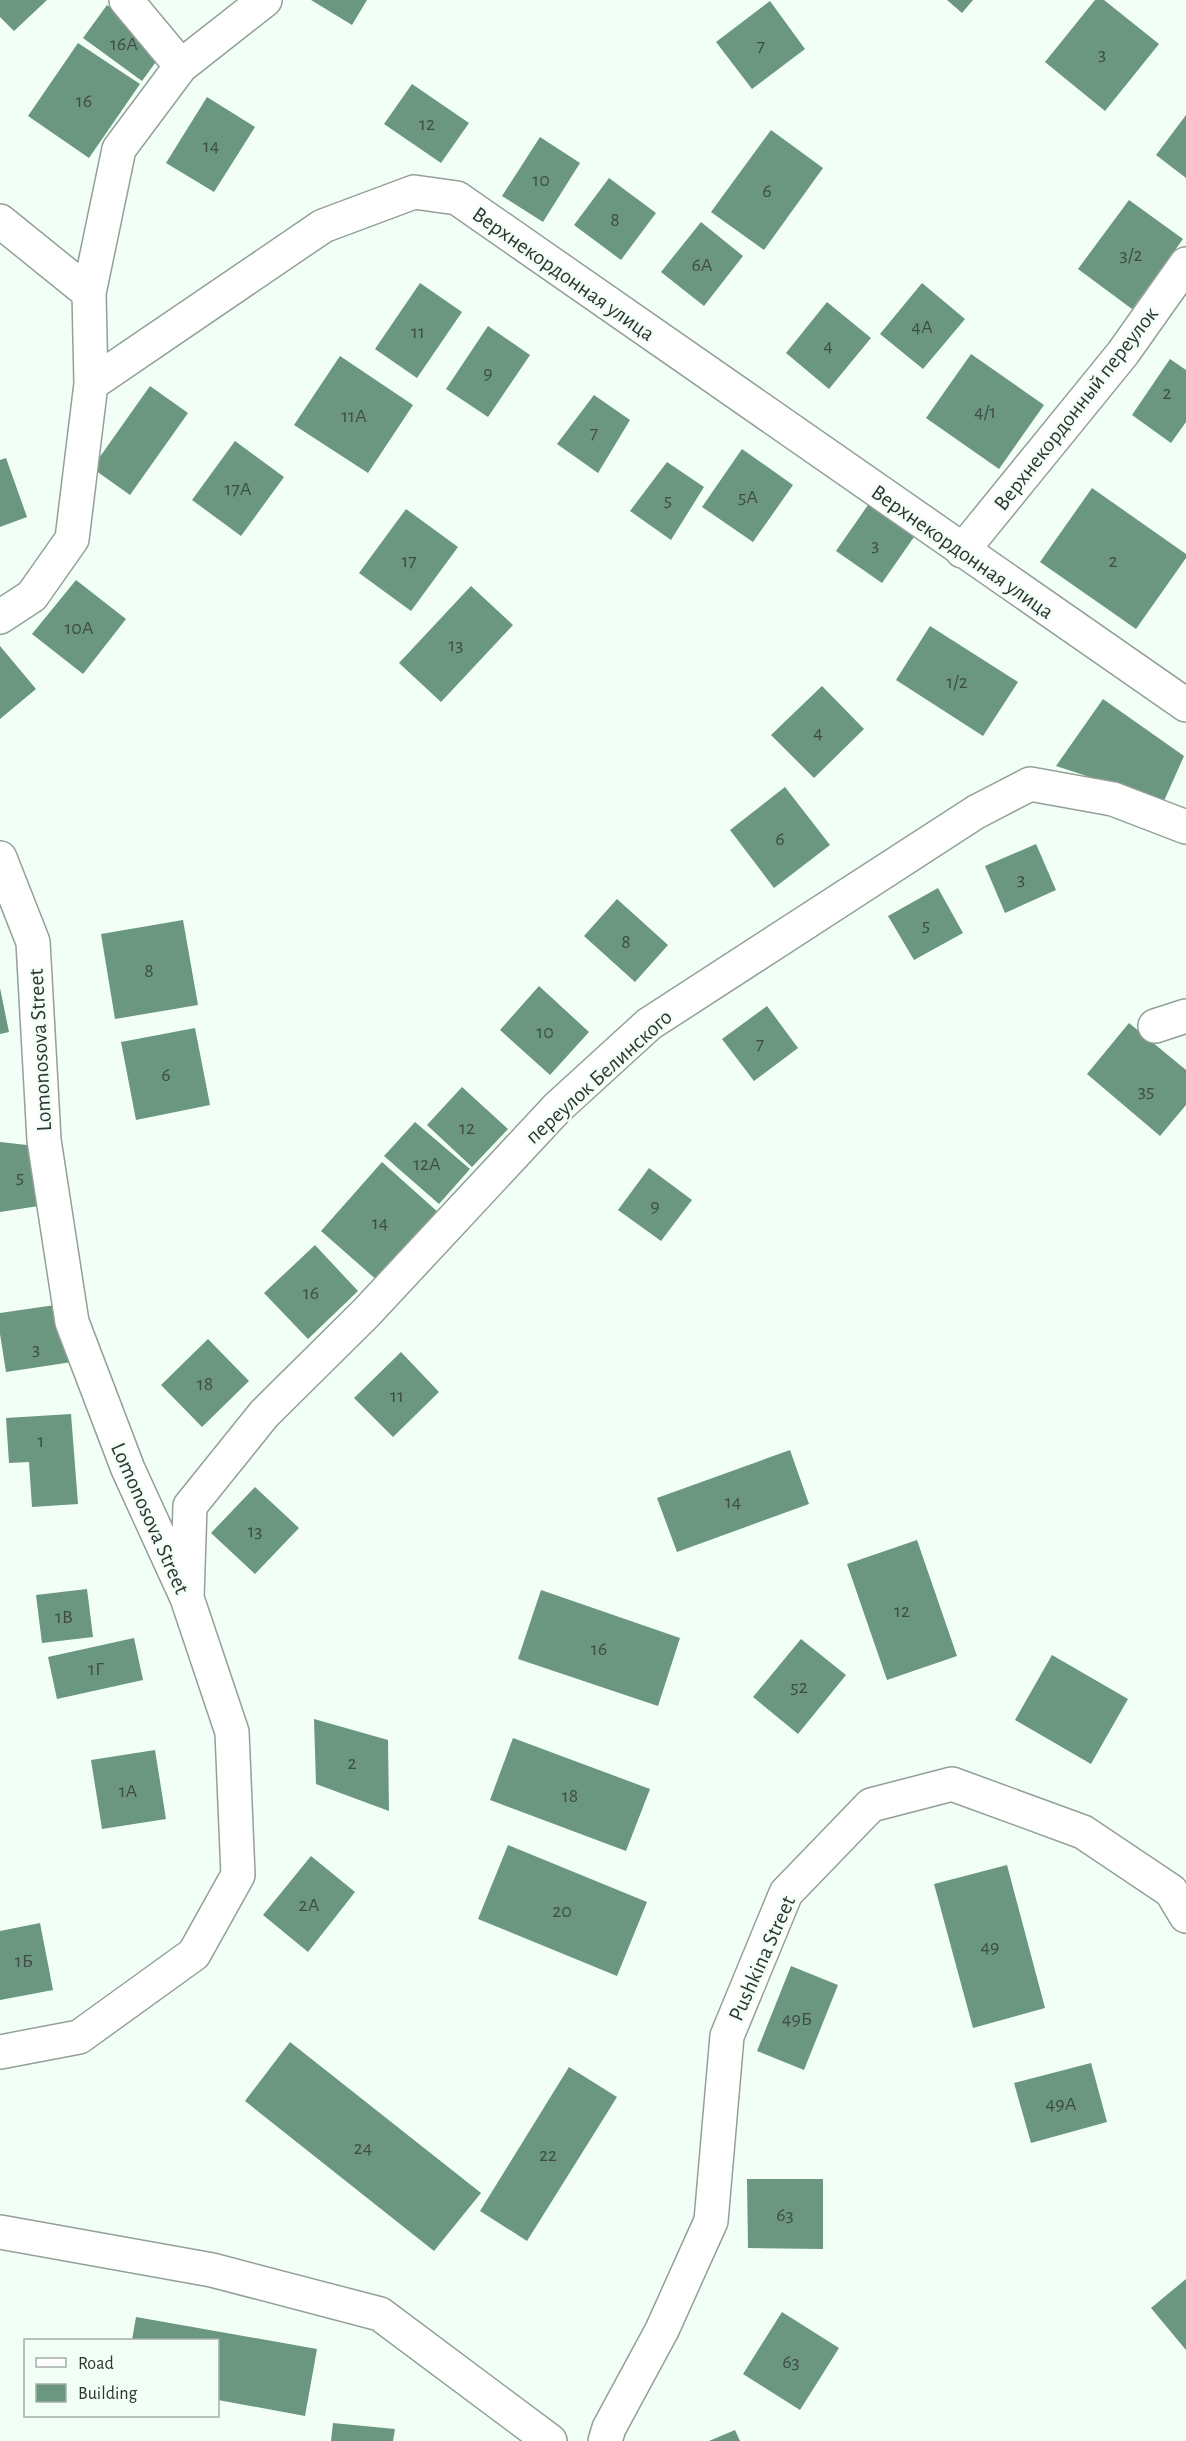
<svg xmlns="http://www.w3.org/2000/svg" width="1186" height="2441" font-family="'Alegreya Sans',sans-serif">
<rect width="100%" height="100%" fill="#f1fff7"/>
<!-- building -->
<path fill="#6b9680" d="M0,0h47l-33,31 -14,-14z
M311,0h56l-15,25z
M947,0h26l-11,13z
M1095,0h9l55,44 -54,67 -60,-49z
M770,1l35,48 -53,40 -36,-47z
M107,5l59,43 -24,33 -59,-43z
M78,43l62,41 -51,74 -61,-42z
M412,84l57,39 -28,40 -57,-39z
M207,97l48,30 -41,65 -48,-29z
M1186,115v63l-30,-23z
M771,130l52,38 -59,82 -53,-38z
M540,137l40,26 -37,59 -41,-26z
M609,178l47,35 -35,47 -47,-35z
M1129,200l54,39 -51,70 -54,-40z
M701,222l42,34 -39,50 -43,-34z
M420,283l42,29 -45,66 -42,-29z
M922,283l43,36 -42,50 -43,-35z
M827,302l44,36 -42,51 -43,-36z
M488,326l42,29 -42,62 -42,-28z
M971,354l73,51 -45,64 -73,-51z
M340,356l73,49 -45,68 -74,-48z
M1170,359l16,11v52l-15,21 -39,-28z
M150,386l38,27 -58,82 -38,-27z
M594,395l36,25 -32,53 -41,-29z
M235,441l49,36 -43,59 -49,-36z
M742,449l51,36 -40,57 -51,-35z
M6,458l21,59 -27,10v-67z
M667,462l37,25 -33,53 -41,-29z
M1092,488l94,66v4l-50,71 -96,-67z
M868,505l46,32 -32,46 -46,-32z
M406,509l52,38 -47,64 -52,-38z
M76,580l50,39 -43,55 -51,-40z
M471,586l42,39 -72,77 -42,-39z
M930,626l88,56 -35,54 -87,-56z
M0,646l36,43 -36,30z
M822,686l42,43 -50,49 -43,-43z
M1103,699l81,57 -20,45 -108,-35z
M785,787l45,58 -56,43 -44,-58z
M1036,844l20,46 -51,23 -20,-47z
M938,888l25,45 -49,27 -26,-44z
M617,899l51,46 -33,37 -51,-46z
M183,920l15,85 -83,14 -14,-85z
M539,986l50,46 -39,43 -50,-45z
M0,988l9,44 -9,2z
M767,1006l31,42 -44,33 -32,-42z
M1129,1023l57,47v35l-26,31 -73,-62z
M195,1028l15,77 -74,15 -15,-78z
M462,1087l46,42 -36,38 -45,-42z
M415,1122l55,47 -31,35 -55,-48z
M0,1142l36,4 9,59 -45,7z
M382,1162l57,51 -61,68 -57,-50z
M649,1168l43,32 -31,41 -43,-31z
M315,1245l43,46 -50,48 -44,-46z
M62,1304l10,58 -66,10 -6,-38v-21z
M208,1339l41,42 -47,46 -41,-42z
M401,1352l38,40 -46,45 -39,-39z
M71,1414l7,90 -46,3 -3,-45 -20,1 -3,-45z
M790,1450l19,54 -132,48 -20,-54z
M255,1487l44,41 -44,46 -44,-41z
M917,1540l40,116 -70,24 -40,-116z
M87,1589l6,48 -51,6 -6,-48z
M541,1590l139,48 -22,68 -140,-47z
M134,1638l9,42 -86,19 -9,-42z
M801,1639l45,36 -48,59 -45,-37z
M1052,1655l76,44 -37,65 -76,-44z
M314,1719l74,21 1,71 -73,-27z
M513,1738l137,51 -24,62 -136,-51z
M155,1750l11,69 -64,10 -11,-69z
M508,1845l139,57 -30,74 -139,-57z
M311,1856l44,36 -47,60 -45,-37z
M1007,1865l38,143 -72,20 -39,-144z
M40,1923l13,67 -53,10v-69z
M791,1966l47,19 -34,85 -47,-19z
M290,2042l191,151 -47,58 -189,-150z
M1091,2063l16,59 -76,21 -17,-60z
M569,2067l48,30 -90,144 -47,-30z
M747,2179h76v70l-75,-1z
M1186,2279v71l-35,-42z
M782,2312l57,36 -39,62 -57,-36z
M136,2317l181,32 -12,67 -87,-16v-60h-86z
M333,2423l62,6 -2,12h-62z
M735,2430l5,11h-31z"/>
<g fill="none" stroke-linecap="round" stroke-linejoin="round">
<defs>
<path id="minor" d="M126,0l55,66
M0,221l89,72 2,91 232,-158 91,-34 43,6 729,507
M89,293l30,-144 62,-83 84,-66
M962,551l161,-198 63,-89
M0,617l32,-21 40,-57 19,-155
M0,858l33,84 11,198 28,182 56,147 59,129 45,134 6,143 -44,79 -115,83 -79,15
M1155,1026l31,-10
M187,1598l3,-92 74,-92 102,-101 191,-205 92,-84 327,-212 54,-28 83,15 73,28
M0,2232l212,38 168,44 170,127
M605,2441l4,-13 53,-98 49,-109 16,-185 59,-143 85,-88 81,-21 131,48 88,59 15,25"/>
</defs>
<!-- minor casing -->
<use href="#minor" stroke="#93a098" stroke-width="36"/>
<!-- minor -->
<use href="#minor" stroke="#fff" stroke-width="33"/>
</g>
<g text-anchor="middle" stroke-width="5" stroke-linejoin="round" paint-order="stroke">
<!-- number labels -->
<g font-size="20" fill="#3f4d46">
<text x="124" y="50">16А</text>
<text x="761" y="52">7</text>
<text x="1102" y="60">3</text>
<text x="84" y="107">16</text>
<text x="427" y="130">12</text>
<text x="211" y="152">14</text>
<text x="541" y="186">10</text>
<text x="767" y="197">6</text>
<text x="615" y="226">8</text>
<text x="1131" y="261">3/2</text>
<text x="702" y="271">6А</text>
<text x="922" y="333">4А</text>
<text x="418" y="338">11</text>
<text x="828" y="352">4</text>
<text x="488" y="379">9</text>
<text x="1167" y="399">2</text>
<text x="985" y="418">4/1</text>
<text x="354" y="422">11А</text>
<text x="594" y="439">7</text>
<text x="238" y="495">17А</text>
<text x="748" y="503">5А</text>
<text x="668" y="506">5</text>
<text x="875" y="551">3</text>
<text x="409" y="567">17</text>
<text x="1113" y="567">2</text>
<text x="79" y="634">10А</text>
<text x="456" y="651">13</text>
<text x="957" y="688">1/2</text>
<text x="818" y="739">4</text>
<text x="780" y="845">6</text>
<text x="1021" y="885">3</text>
<text x="926" y="931">5</text>
<text x="626" y="948">8</text>
<text x="149" y="977">8</text>
<text x="545" y="1038">10</text>
<text x="760" y="1050">7</text>
<text x="166" y="1081">6</text>
<text x="1146" y="1097">35</text>
<text x="467" y="1134">12</text>
<text x="427" y="1170">12А</text>
<text x="20" y="1183">5</text>
<text x="655" y="1212">9</text>
<text x="380" y="1229">14</text>
<text x="311" y="1299">16</text>
<text x="36" y="1355">3</text>
<text x="205" y="1390">18</text>
<text x="397" y="1402">11</text>
<text x="41" y="1447">1</text>
<text x="733" y="1508">14</text>
<text x="255" y="1537">13</text>
<text x="902" y="1617">12</text>
<text x="64" y="1623">1В</text>
<text x="599" y="1655">16</text>
<text x="96" y="1675">1Г</text>
<text x="799" y="1693">52</text>
<text x="352" y="1769">2</text>
<text x="128" y="1797">1А</text>
<text x="570" y="1802">18</text>
<text x="309" y="1911">2А</text>
<text x="562" y="1917">20</text>
<text x="990" y="1953">49</text>
<text x="24" y="1967">1Б</text>
<text x="797" y="2025">49Б</text>
<text x="1061" y="2110">49А</text>
<text x="363" y="2154">24</text>
<text x="548" y="2161">22</text>
<text x="785" y="2221">63</text>
<text x="791" y="2368">63</text>
</g>
<!-- street labels -->
<g font-size="22" fill="#303532" stroke="#f1fff7">
<text transform="translate(564 273) rotate(35)" y="8">Верхнекордонная улица</text>
<text transform="translate(1075 408) rotate(-52)" y="8">Верхнекордонный переулок</text>
<text transform="translate(963 551) rotate(35)" y="8">Верхнекордонная улица</text>
<text transform="translate(39 1050) rotate(-93)" y="8">Lomonosova Street</text>
<text transform="translate(598 1076) rotate(-42)" y="8">переулок Белинского</text>
<text transform="translate(151 1518) rotate(66)" y="8">Lomonosova Street</text>
<text transform="translate(761 1958) rotate(-66)" y="8">Pushkina Street</text>
</g>
</g>
<!-- legend -->
<rect x="24" y="2339" width="195" height="78" fill="#f1fff7" stroke="#a4aea8" stroke-width="1.5"/>
<rect x="36" y="2358" width="30" height="9" fill="#ffffff" stroke="#a4aea8" stroke-width="1.5"/>
<text x="78" y="2369" font-size="18" fill="#303532">Road</text>
<rect x="36" y="2384" width="30" height="18" fill="#6b9680" stroke="#a4aea8" stroke-width="1.5"/>
<text x="78" y="2399" font-size="18" fill="#303532">Building</text>
</svg>
